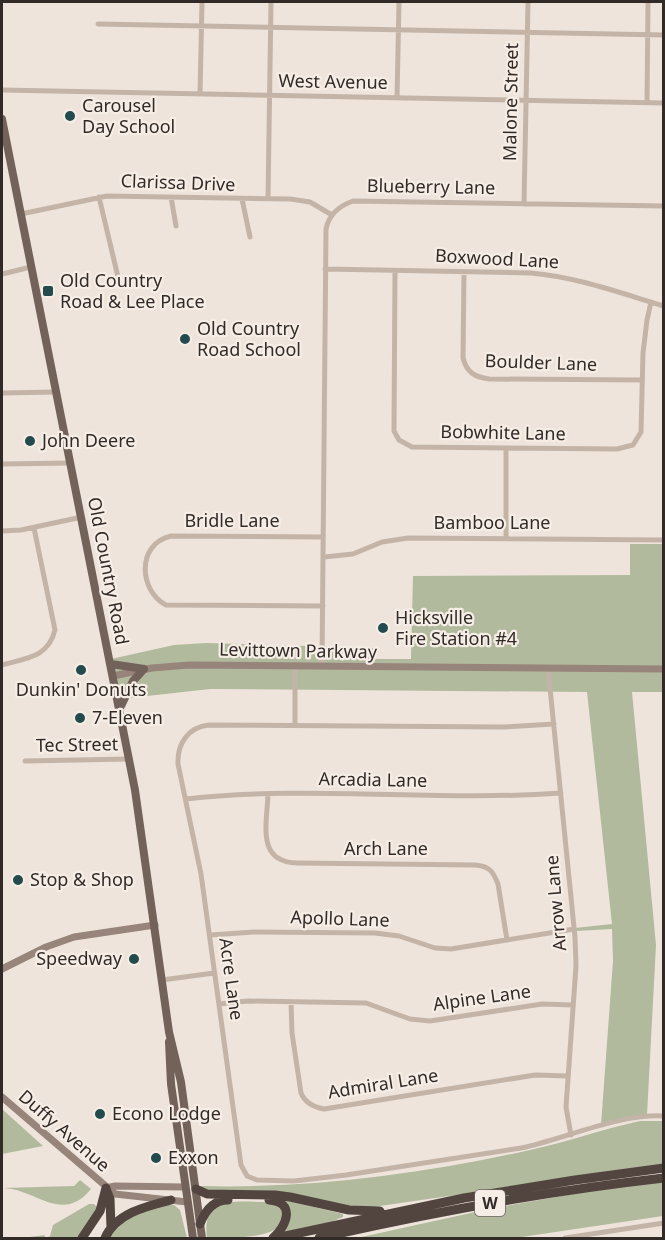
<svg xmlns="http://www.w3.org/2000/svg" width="665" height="1240" font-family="'Noto Sans',sans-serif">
<rect width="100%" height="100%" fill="#eee4db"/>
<!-- green -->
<path fill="#b1ba9d" d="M630,544h33v148h-31l24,253 -9,170 -46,10 12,-164 -1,-32 -36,2 -1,-3 37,-4 -25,-232 -377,-3 -90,10 -9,-40 63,-14 32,-2 168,5v11h37l2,-83 217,-1z
M2,1109l41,37 -41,8z
M640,1121h23v44l-297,43 -160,-16 -5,-3v-3c110,3 221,-12 329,-36 37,-8 73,-21 110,-29z
M80,1180l11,9c-29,36 -56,-1 -89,-1l72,-2z
M663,1182v34l-148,22h-158l132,-29 101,-18z
M284,1200l59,14v3l-12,5 -50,12z
M269,1202c8,3 14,6 14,16 -1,22 -58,20 -76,20 -6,-44 30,-36 62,-36z
M89,1204h5l3,3v5l-19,26h-55l21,-3 2,3 4,-2 3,-11z
M166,1204l8,1 6,5 7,28h-79l16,-18 33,-15z"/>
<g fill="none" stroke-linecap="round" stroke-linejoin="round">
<!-- street -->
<path stroke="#c4b4a8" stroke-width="5" d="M98,24l566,11
M2,90l662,13
M200,94l2,-92
M397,98l2,-96
M647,103l1,-101
M99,197l19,80
M171,197l5,29
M242,199l8,38
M268,199l3,-197
M524,204l4,-202
M21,214l86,-18 183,3 20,3 22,13
M325,269l206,4c46,4 89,20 133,33
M395,271l-1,160 5,9 13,7 205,2 16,-4 8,-13 2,-79 4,-33 4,-18
M464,272l-1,86c4,15 12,19 26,21l153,1
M2,274l29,-7
M2,393l55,-1
M2,464l69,-1
M2,531l19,-1 61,-13
M506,538v-90
M324,557l29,-3 29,-12 26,-4 256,2
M323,606l-157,-1c-27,-14 -30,-61 5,-69l152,1
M2,665c24,-7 46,-7 53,-35l-21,-102
M322,666l4,-437c3,-15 13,-23 27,-28l311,5
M548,668l27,269 1,29 -10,141 5,28
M554,724l-50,3 -295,-2c-21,2 -32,19 -31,39l23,110 40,291 6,11 10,4 37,1 52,-6 175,-27c43,-9 100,-35 143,-32
M295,725v-59
M25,761l104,-2
M268,794c-1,30 -12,68 29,69l178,2c14,1 18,6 23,19l9,56
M186,799c124,-14 250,3 375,-6
M210,935l44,-3 121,1 24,3 36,12 16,1 123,-20
M162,980l52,-7
M291,1002l1,31 9,60c4,10 12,14 23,16l211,-34 33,1
M219,1004l29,-3 118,2 44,16 20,2 112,-17 31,1
M565,1238l99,-15"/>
<!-- secondary -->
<path stroke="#97847a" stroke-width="7" d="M113,676l39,-8 37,-3 475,4
M2,969l44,-22 28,-10 81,-12
M2,1097l113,97 72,8
M106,1188l9,-2 69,1"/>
<!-- primary -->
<path stroke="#72625a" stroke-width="8" d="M2,119l133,671 34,242 12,50 21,156
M111,664l33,5
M121,706l12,-25 11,-12
M169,1042l2,42 22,154"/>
<!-- highway -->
<path stroke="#524540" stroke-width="9" d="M106,1189l4,10 1,29
M196,1189l11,5 68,1 15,2 59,13 31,1
M269,1200c27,2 18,26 4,38
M200,1224c5,-13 13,-24 28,-24
M82,1238l18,-27 6,-23
M105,1238c11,-25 42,-32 66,-38
M276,1238l188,-40 111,-18 89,-12
M319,1238c114,-26 229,-47 345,-60"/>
</g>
<!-- markers -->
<g fill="#234b4d" stroke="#f6eee6" stroke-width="2">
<circle cx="70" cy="116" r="6"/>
<rect x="42" y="285" width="12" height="12" rx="3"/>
<circle cx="185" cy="339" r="6"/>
<circle cx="30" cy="441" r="6"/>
<circle cx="383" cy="628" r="6"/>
<circle cx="81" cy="670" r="6"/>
<circle cx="80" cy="718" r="6"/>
<circle cx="18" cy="880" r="6"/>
<circle cx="134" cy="959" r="6"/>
<circle cx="100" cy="1114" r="6"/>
<circle cx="156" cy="1158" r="6"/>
</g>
<g text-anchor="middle" stroke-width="4.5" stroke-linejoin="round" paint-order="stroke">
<!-- shield labels -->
<rect fill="#f6eee6" stroke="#6d6560" stroke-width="1.5" x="475" y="1190" width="30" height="26" rx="4.5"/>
<g font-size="16" font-weight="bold" fill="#322a27">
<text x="490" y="1209">W</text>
</g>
<!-- street labels -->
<g font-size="18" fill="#322a27" stroke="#f6eee6">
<text transform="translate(333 82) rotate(1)" y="6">West Avenue</text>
<text transform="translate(511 102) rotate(-89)" y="6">Malone Street</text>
<text transform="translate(178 183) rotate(2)" y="6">Clarissa Drive</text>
<text transform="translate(431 187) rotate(1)" y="6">Blueberry Lane</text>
<text transform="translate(497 259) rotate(3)" y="6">Boxwood Lane</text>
<text transform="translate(541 363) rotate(2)" y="6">Boulder Lane</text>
<text transform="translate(503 433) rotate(1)" y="6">Bobwhite Lane</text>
<text x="232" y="527">Bridle Lane</text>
<text x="492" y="529">Bamboo Lane</text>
<text transform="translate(108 571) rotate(79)" y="6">Old Country Road</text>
<text transform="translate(298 651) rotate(1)" y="6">Levittown Parkway</text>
<text transform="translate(77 745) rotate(-1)" y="6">Tec Street</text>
<text transform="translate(373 780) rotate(1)" y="6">Arcadia Lane</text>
<text x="386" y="855">Arch Lane</text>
<text transform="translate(556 903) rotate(-95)" y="6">Arrow Lane</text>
<text transform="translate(340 919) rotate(2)" y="6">Apollo Lane</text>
<text transform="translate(231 979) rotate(82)" y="6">Acre Lane</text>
<text transform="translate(482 998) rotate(-8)" y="6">Alpine Lane</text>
<text transform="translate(383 1084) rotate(-9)" y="6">Admiral Lane</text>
<text transform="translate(64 1131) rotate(41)" y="6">Duffy Avenue</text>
</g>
<!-- poi labels -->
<g font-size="18" fill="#322a27" stroke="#f6eee6" text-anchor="start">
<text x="82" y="112">Carousel<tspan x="82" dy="21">Day School</tspan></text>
<text x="60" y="287">Old Country<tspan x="60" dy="21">Road &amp; Lee Place</tspan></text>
<text x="197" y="335">Old Country<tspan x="197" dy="21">Road School</tspan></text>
<text x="42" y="447">John Deere</text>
<text x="395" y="624">Hicksville<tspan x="395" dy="21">Fire Station #4</tspan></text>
<text x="81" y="696" text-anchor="middle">Dunkin' Donuts</text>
<text x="92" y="724">7-Eleven</text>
<text x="30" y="886">Stop &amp; Shop</text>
<text x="122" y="965" text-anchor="end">Speedway</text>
<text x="112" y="1120">Econo Lodge</text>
<text x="168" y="1164">Exxon</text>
</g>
</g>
<!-- border -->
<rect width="665" height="1240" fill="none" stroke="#322a27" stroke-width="6"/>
</svg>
